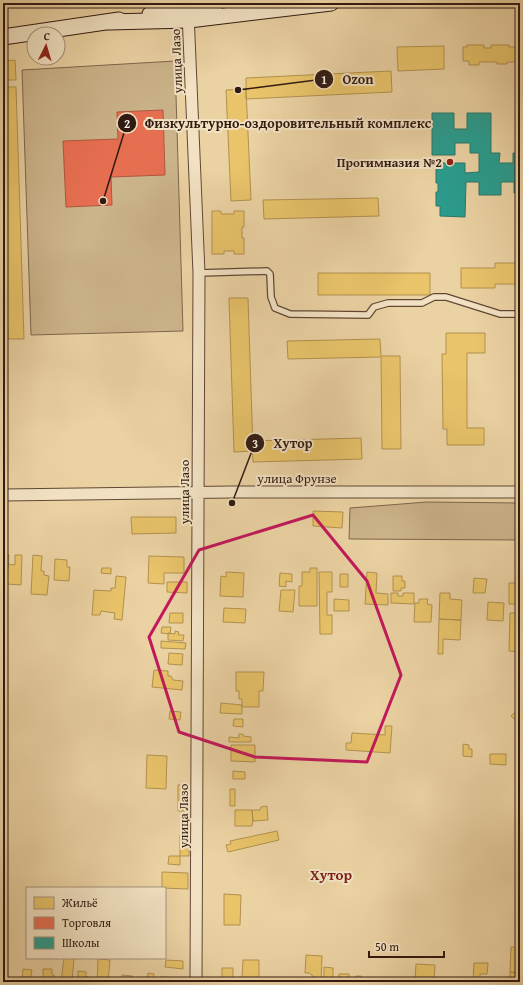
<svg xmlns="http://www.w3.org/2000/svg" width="523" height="985" font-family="'Gentium Book Plus',serif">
<rect width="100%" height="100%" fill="#ebd2a3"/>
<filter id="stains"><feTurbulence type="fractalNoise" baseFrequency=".005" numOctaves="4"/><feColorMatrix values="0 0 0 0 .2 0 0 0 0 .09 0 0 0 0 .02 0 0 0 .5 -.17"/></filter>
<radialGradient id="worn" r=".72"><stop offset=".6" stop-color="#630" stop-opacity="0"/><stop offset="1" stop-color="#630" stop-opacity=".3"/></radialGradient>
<!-- green -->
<path fill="#cbb38a" stroke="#7e664e" d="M175,61l8,270 -152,4 -9,-265z
M427,502l93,1v37l-171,-1 1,-31z"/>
<!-- homes -->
<path fill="#e9c46a" stroke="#b2914f" d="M467,45h17v3h7v-3h18v2h7v-2h4v19h-2v-2h-11v2h-10v-2h-18v3h-10v-4h-6v-14h4z
M444,46v23l-46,2 -1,-24z
M15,60l1,20h-13v-19z
M391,71l1,21 -146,7v-21z
M6,87h10l8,252h-16l-5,-150v-80l4,-3z
M246,89l5,111 -20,1 -5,-111z
M378,198l1,18 -115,3 -1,-19z
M212,211h9v3h13v-3h10v16h-2v11h2v16h-10v-3h-10v3h-12z
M495,263h25v21h-25v4h-34v-20h34z
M318,273h112v22h-112z
M229,298h19l5,153 -19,1z
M446,333h39v20h-18v75h17v17h-37v-16h-4l-1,-75h4z
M380,339l1,17h19l1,93h-19l-1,-92 -93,2 -1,-18z
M361,438l1,21 -109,3 -1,-21z
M313,511l30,1 -1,16 -29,-2z
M131,517h45v16l-44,1z
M5,554l4,1 -1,13h-5z
M15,555h7l-1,30 -14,-1 1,-20 7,1z
M33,555l9,1 -1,15h3v4l5,1 -2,19 -16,-1z
M149,556l35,1v16h-20v11l-16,-1z
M55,559l12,1v7h3l-1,14 -15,-1z
M102,568h9v6l-10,-1z
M310,568h7v38h-18v-20h3v-14h8z
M226,572l18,1 -1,24 -23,-1 1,-20 5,1z
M319,572h13v20h-5v23h5v19h-12z
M367,572l10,1 -1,20 12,1v11l-23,-1z
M280,573l12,1v8l-6,-1v6l-7,-1z
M340,574h8v13h-8z
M116,576l10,1 -4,43 -8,-1 1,-6 -14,-2 -1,4h-8l2,-25 17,1v-3h4z
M393,576h9v5h3v7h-4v3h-8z
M474,578l13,1 -2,14h-12z
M167,582h20v11l-20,-1z
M509,583h11v21h-11z
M281,590h14l-2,22 -14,-1z
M391,593h7v3h5v-3h11v11l-23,-1z
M440,593h10v6l12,1 -1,20 -22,-1z
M334,599l15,1v11h-15z
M419,599h9l-1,5 5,1 -1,17h-17l1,-19h4z
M488,602l16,1 -1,18 -16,-1z
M224,608l22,1 -1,14 -22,-1z
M170,613h13v10h-14z
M510,613h10v39l-11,-1z
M439,619l22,1 -1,20 -17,-1v15h-5z
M162,627h9l-1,7 -9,-1z
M175,631l4,1 -1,3h6l-1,6 -15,-1v-7l7,1z
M161,641l25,2 -1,6 -24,-1z
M169,653l14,1 -1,11 -14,-1z
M154,670l14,1v5h3l2,4 10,1 -1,9 -30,-3z
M236,672h28l-1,19h-4v16h-17v-8h-3v-8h-3z
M516,702h4v27h-3v-7l-6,-6 5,-4z
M221,703l21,2v9l-22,-1z
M170,711l11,1 -1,8 -11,-1z
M234,719h9v8l-10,-1z
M385,726h7l-2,27 -44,-3v-7h5l1,-10 33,2z
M239,734h4v2l8,1v5h-22v-5l10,1z
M463,744l6,1v4h3v8l-9,-1z
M231,745h24v17l-24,-1z
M490,754h16v11l-16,-1z
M147,755l20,1 -1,33 -20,-1z
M233,771l12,1v7h-12z
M178,785h9v26h-9z
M230,789h5v17h-5z
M267,806l1,14 -15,1 -1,-11h8l1,-3z
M235,810h17l1,11 -1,5h-17z
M277,831l2,9 -51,12 -2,-7 5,-1 -1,-3z
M180,835l9,1v20h-9z
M169,856h11v9l-12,-1z
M162,872l26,1v16l-26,-1z
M224,894l17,1 -1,30h-16z
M511,947h9v26l-10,-1z
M306,955l16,1 -1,26h-8l1,-5 -5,-4h-4z
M64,958h10l-2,24h-11z
M98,959l12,1 -2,22h-11z
M166,960l17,1v8l-18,-2z
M243,960h16v18h-17z
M474,963h14l-1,11h-7v8h-7z
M416,964l19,1 -1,17h-19z
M324,967l9,1v14h-9z
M222,968h11v14h-11z
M23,969l9,1 -2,12 -8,-1z
M43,969h9v6h2v7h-11z
M78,971l8,1v5h2v4l-10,1z
M510,972l10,1v9h-10z
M148,973l6,1 -1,8h-6z
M339,974h10v7l3,1h-14z
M122,975l10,1v6h-10z
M356,976h5v6h-5z
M160,977l28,1v4h-28z
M250,978h9l-1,4h-8z
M281,979l10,1v2h-10z"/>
<!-- shops -->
<path fill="#e76f51" stroke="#b0563e" d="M163,110l2,65 -54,2 1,28 -46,2 -3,-66 55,-2 -1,-27z"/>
<!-- schools -->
<path fill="#2a9d8f" stroke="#2c7669" d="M432,113h22v16h13v-16h24v40h9l-1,10h14v-10h7v40h-6v-11h-13v13h-22v-13h-13l-1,35 -25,-1v-10h-4v-14h2v-9h-2v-14h2v-6h27v10l14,-1v-19h-9v-10h-15v12h-23z"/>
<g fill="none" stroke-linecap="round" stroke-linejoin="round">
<defs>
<path id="lane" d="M199,273l68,-2 3,3 1,23 4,11 15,6 78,1 6,-8 14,-4h34l12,-6h12l54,17h20"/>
<path id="street" d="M188,13l11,260 -3,709
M3,495l229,-3h288"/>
<path id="secondary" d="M150,14l37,-8 29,-3
M109,22l80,-2 142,-17
M3,37l116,-17"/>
</defs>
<!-- lane casing -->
<use href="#lane" stroke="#604836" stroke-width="8"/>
<!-- street casing -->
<use href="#street" stroke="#604836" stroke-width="13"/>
<!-- secondary casing -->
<use href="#secondary" stroke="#311a11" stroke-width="17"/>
<!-- lane -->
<use href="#lane" stroke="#f2e2c3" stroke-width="5.5"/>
<!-- street -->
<use href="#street" stroke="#f2e2c3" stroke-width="11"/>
<!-- secondary -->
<use href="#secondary" stroke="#f2e2c3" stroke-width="15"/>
</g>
<!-- marked area -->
<path fill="none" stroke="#c2185b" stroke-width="3" stroke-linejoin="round" d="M313,515l54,66 34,94 -34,87 -112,-5 -76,-25 -30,-95 50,-87z"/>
<!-- markers -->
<circle fill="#8f2418" stroke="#f2e2c3" stroke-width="1.5" cx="450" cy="162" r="4"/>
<g text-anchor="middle" stroke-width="4" stroke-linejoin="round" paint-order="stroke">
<!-- street labels -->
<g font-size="13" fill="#311a11" stroke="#f2e2c3">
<text transform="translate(176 61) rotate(-92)" y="5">улица Лазо</text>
<text x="297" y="483">улица Фрунзе</text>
<text transform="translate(184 492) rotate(-90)" y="5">улица Лазо</text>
<text transform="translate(183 816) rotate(-90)" y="5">улица Лазо</text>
</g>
<!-- poi labels -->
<g font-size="13" font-weight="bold" fill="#311a11" stroke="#f2e2c3" text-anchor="end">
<text x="442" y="167">Прогимназия №2</text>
</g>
<!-- quarter labels -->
<g font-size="15" font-weight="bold" fill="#7a1f14" stroke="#f2e2c3">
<text x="331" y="880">Хутор</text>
</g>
</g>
<!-- callouts -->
<path fill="none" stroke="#311a11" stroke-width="1.5" d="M238 90L324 79M103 201L127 123M232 503L255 443"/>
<g fill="#311a11" stroke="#f2e2c3" stroke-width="1.5">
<circle cx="238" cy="90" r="4"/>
<circle cx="103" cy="201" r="4"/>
<circle cx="232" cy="503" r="4"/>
<circle cx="324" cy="79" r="10"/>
<circle cx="127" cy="123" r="10"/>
<circle cx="255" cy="443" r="10"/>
</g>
<g font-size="12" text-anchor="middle" font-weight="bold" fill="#fff">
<text x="324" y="84">1</text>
<text x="127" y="128">2</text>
<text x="255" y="448">3</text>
</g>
<g font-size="14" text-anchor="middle" font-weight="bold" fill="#311a11" stroke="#f2e2c3" stroke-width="4" stroke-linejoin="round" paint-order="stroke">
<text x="358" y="84">Ozon</text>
<text x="288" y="128">Физкультурно-оздоровительный комплекс</text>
<text x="293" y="448">Хутор</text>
</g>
<!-- margin -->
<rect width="523" height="985" fill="none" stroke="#ebd2a3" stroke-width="16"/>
<rect x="4" y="4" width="515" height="977" fill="none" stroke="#311a11" stroke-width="2"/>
<rect x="8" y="8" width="507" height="969" fill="none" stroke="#311a11"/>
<!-- legend -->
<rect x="26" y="887" width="140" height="72" fill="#f2e2c3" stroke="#a5927c"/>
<rect x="34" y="897" width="20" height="12" fill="#e9c46a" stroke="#a5927c"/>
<text x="62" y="907" font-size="12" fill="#311a11">Жильё</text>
<rect x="34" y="917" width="20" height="12" fill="#e76f51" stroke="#a5927c"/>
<text x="62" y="927" font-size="12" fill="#311a11">Торговля</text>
<rect x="34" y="937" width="20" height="12" fill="#2a9d8f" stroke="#a5927c"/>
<text x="62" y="947" font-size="12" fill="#311a11">Школы</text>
<!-- north arrow -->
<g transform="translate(46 46) rotate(5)"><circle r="19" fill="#f2e2c3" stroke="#a5927c"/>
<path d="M0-3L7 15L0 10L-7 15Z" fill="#8f2418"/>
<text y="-6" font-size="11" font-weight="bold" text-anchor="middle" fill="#311a11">С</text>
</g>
<!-- scale -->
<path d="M369 951v6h75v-6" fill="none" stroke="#311a11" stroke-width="2"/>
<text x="375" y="951" font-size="12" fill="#311a11" stroke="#f2e2c3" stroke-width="3" paint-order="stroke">50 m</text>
<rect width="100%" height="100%" filter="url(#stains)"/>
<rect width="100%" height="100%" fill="url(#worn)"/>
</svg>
